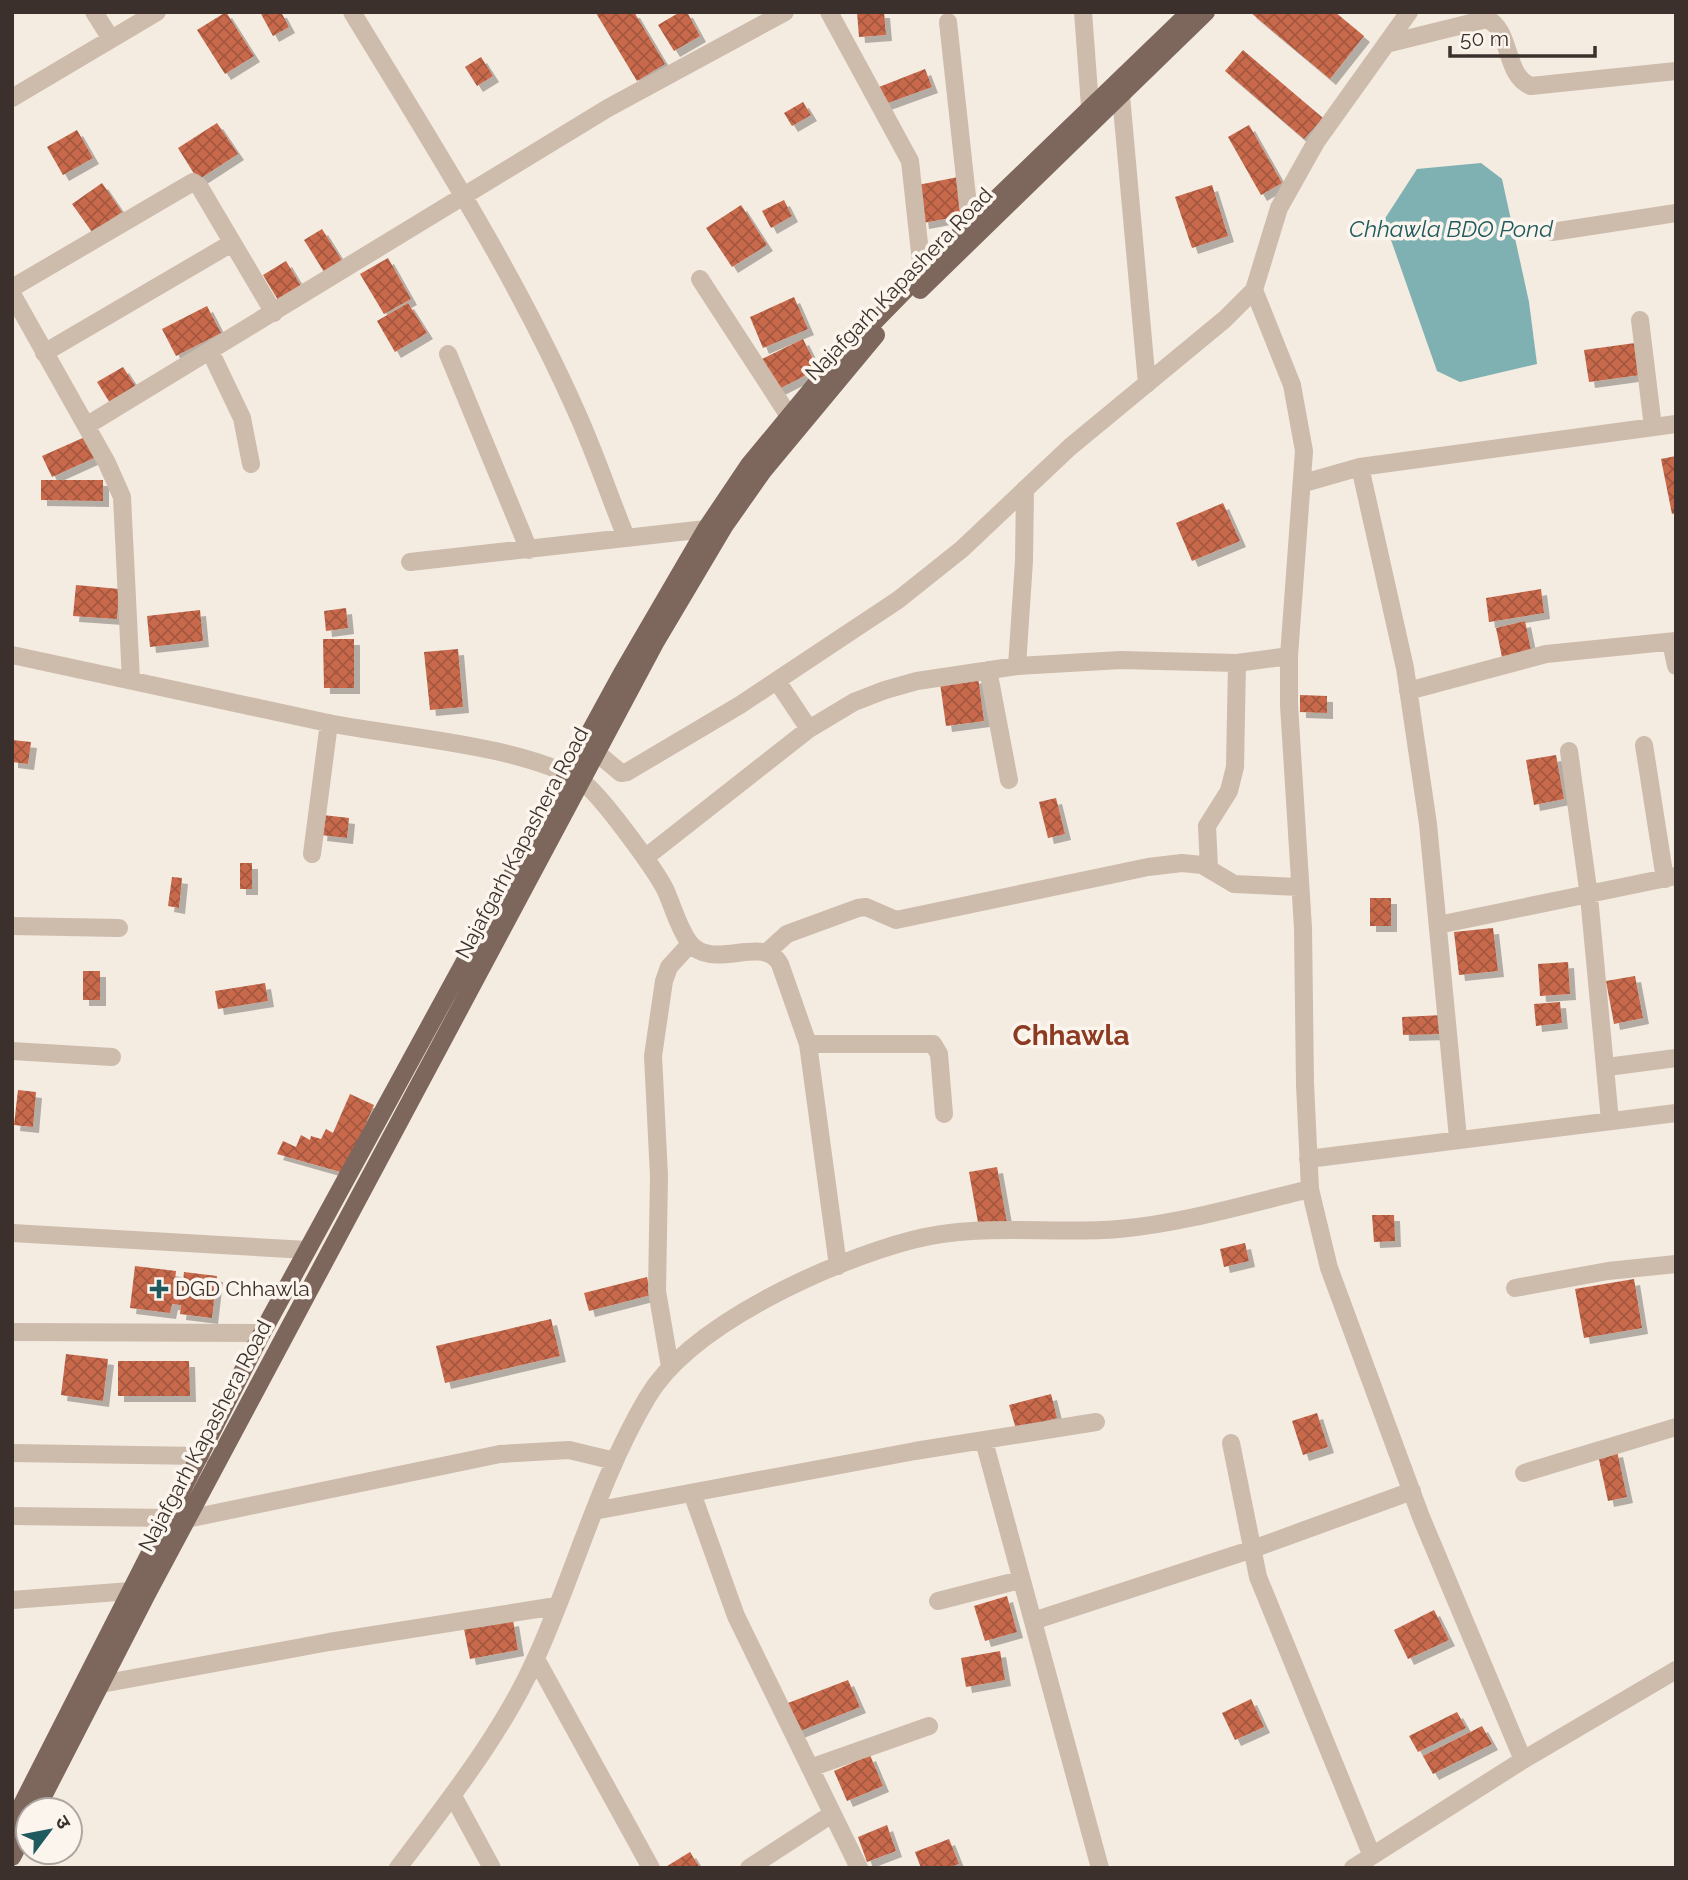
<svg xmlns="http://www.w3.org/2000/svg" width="1688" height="1880" font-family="Raleway,'Noto Sans Devanagari',sans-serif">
<defs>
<pattern id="building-cross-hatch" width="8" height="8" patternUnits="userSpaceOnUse" patternTransform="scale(1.75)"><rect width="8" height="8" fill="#c8694b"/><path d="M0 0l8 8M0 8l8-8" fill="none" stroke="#a4573f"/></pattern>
<filter id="shadow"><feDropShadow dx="6" dy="6" stdDeviation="0" flood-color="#0004"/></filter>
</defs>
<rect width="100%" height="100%" fill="#f4ebe1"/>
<!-- water -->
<path fill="#7fb0b2" d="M1481,163l21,16 27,123 8,62 -77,18 -23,-11 -53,-151 33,-51z"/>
<!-- building -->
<path fill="url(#building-cross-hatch)" filter="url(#shadow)" d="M226,12l28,44 -29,18 -28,-44z
M260,12h21l8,15 -16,9z
M634,12l31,52 -28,17 -41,-68z
M680,12h7l13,24 -26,15 -16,-26z
M857,12h27l2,23 -27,2z
M1250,12h85l29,24 -34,43z
M1243,50l80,68 -19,21 -79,-68z
M481,57l12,19 -16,10 -12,-19z
M925,69l7,18 -47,17 -6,-17z
M803,102l8,13 -19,11 -8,-13z
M217,123l21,31 -40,26 -20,-32z
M1249,125l33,58 -21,12 -33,-58z
M77,130l16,28 -30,17 -16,-28z
M958,177l8,38 -43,8 -5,-38z
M102,183l20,29 -30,20 -20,-28z
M1212,185l16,51 -36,12 -17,-51z
M784,200l8,16 -21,12 -9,-17z
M741,205l26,40 -35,22 -26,-39z
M322,229l22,35 -18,11 -22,-35z
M388,258l23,41 -27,15 -24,-40z
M286,261l18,30 -23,14 -18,-30z
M794,297l14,32 -45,19 -13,-31z
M408,303l19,30 -32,19 -18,-31z
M207,306l14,27 -45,23 -14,-27z
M803,339l15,30 -41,21 -15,-31z
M1635,343l5,32 -51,7 -5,-32z
M123,367l13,20 -26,16 -13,-21z
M85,437l9,21 -42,19 -10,-21z
M1676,456v57l-4,1 -11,-55z
M41,480h62v21l-62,-1z
M1223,503l17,38 -48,20 -16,-38z
M76,585l43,4 -2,30 -44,-3z
M1541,589l3,24 -55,9 -3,-24z
M346,608l2,20 -22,3 -2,-20z
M200,610l3,31 -53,6 -3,-31z
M1525,621l7,34 -29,7 -7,-34z
M323,639h31v49h-30z
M458,649l5,58 -33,3 -6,-58z
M978,677l6,44 -38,5 -6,-43z
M1300,695l27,1v17l-27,-1z
M12,740l19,2 -3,22 -16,-2z
M1556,755l8,44 -30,6 -8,-45z
M1056,798l9,36 -17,4 -9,-36z
M323,815l26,3 -2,20 -26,-3z
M240,863h12v26h-12z
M172,877l10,1 -3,30 -11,-2z
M1370,898h21v28h-21z
M1493,928l5,43 -39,4 -5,-43z
M1568,962l2,32 -30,2 -2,-32z
M83,971h17v29h-17z
M1635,976l8,42 -29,6 -8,-43z
M265,983l3,18 -50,8 -3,-18z
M1560,1002l2,21 -26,3 -2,-22z
M1443,1015v19l-40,1 -1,-18z
M18,1090l18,2 -3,35 -19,-2z
M350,1094l24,11 -30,68 -67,-19 6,-13 13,6 5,-12 9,5 1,-4 10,3 5,-10 7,4z
M997,1167l10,56 -28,5 -10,-56z
M1372,1215h22l1,26 -21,1z
M1245,1243l4,18 -25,6 -4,-18z
M135,1266l41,5 -1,10 8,1 1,-10 33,4 -5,42 -32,-4 1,-9 -9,-1 -2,9 -40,-5z
M647,1277l4,18 -62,16 -5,-18z
M1634,1279l8,49 -58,10 -9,-49z
M551,1319l9,37 -115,27 -9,-37z
M66,1354l42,5 -5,42 -42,-6z
M118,1361h71l1,35h-72z
M1051,1394l6,24 -41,11 -7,-24z
M1317,1413l11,34 -25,8 -11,-34z
M1617,1451l10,46 -19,4 -10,-46z
M1007,1596l10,36 -32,9 -11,-35z
M1434,1610l15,30 -41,19 -14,-29z
M513,1620l5,30 -48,9 -6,-30z
M1000,1651l5,29 -39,7 -5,-29z
M848,1680l12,27 -62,25 -10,-29z
M1251,1699l13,28 -29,13 -13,-27z
M1457,1712l9,16 -48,24 -9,-16z
M1482,1726l10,18 -59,30 -10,-18z
M870,1755l13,31 -36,15 -13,-30z
M887,1825l9,26 -29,11 -9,-25z
M949,1839l10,25 -11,4h-27l-6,-16z
M690,1852l10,16h-36z"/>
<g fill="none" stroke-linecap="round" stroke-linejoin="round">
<!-- minor -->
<path stroke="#cdbbac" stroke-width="18" d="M94,12l17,27
M352,12c79,130 163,261 225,401 18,40 32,82 49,124
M829,12l81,149 12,110
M1083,12l7,94
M948,22l22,202
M1386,44l101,-25c25,11 17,57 44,67l145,-15
M1121,96l26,288
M12,98l145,-86
M1552,232l124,-19
M700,279l89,137
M12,288l181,-106 6,4 75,127
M1254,290l38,95 12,66 -15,205v49l14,223 2,156 5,105 19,79 92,249 102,243
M12,294l95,169 15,34 9,183
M1640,320l13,107
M210,351l32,67 9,46
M44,353l188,-110
M448,354l81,196
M86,426l522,-318 177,-96
M1360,467l45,201 23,156 30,314
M1304,483l56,-16 316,-43
M410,562l296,-33
M1671,642l5,24
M12,655c106,22 211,46 316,68 71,14 193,22 253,58 18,11 73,87 84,108 8,17 13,38 24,53 23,31 74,-9 91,22l28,80 30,222
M1017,666l7,-105 1,-72
M988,670l21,110
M777,681l32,48
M1408,691l138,-37 130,-13
M1644,745l21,134
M1569,751l20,145 21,225
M597,753l24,20 6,-1 113,-67 158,-105 64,-51 108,-102 155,-128 29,-29 25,-82 37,-66 93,-130
M312,854l17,-131
M646,857l163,-128 45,-27 31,-12 32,-9 100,-15 104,-6 116,3 52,-7
M1209,868l-2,-42 22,-35 6,-24 2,-104
M1438,925l238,-49
M12,926l107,2
M767,952l20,-18 71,-26 8,-1 30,13 252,-53 34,-4 20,2 32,19 66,3
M808,1044h125l6,10 5,60
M12,1051l100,6
M1607,1067l69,-9
M1308,1159l368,-46
M12,1233l295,17
M1515,1288l93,-17 68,-7
M12,1332l250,1
M670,1367l-13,-76 2,-115 -6,-120 11,-75 5,-14 21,-23
M984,1441l116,427
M1231,1443l27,134 114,279
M12,1453l189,3
M1524,1473l152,-46
M692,1493l44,123 123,252
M594,1511l321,-60 181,-29
M12,1516l158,2
M187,1519l313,-65 69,-4 46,11
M12,1600l119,-9
M938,1601l82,-21
M1033,1621l217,-71 162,-59
M536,1659l115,209
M101,1684l228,-42 227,-36
M810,1768l119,-42
M453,1796l39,72
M398,1868c50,-67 104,-134 138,-210 39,-86 63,-179 111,-260 43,-74 185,-137 265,-158 67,-18 139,-5 207,-11 65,-6 128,-25 191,-40
M749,1868l83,-54
M1353,1868l170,-108 153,-90"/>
<!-- major -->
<path stroke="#7d675c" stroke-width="18" d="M920,290l286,-278
M36,1810l111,-216 508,-951 70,-118 38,-54 113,-136
M12,1824l250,-491 359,-658 85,-146 43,-64 81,-98 140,-143 220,-212
M12,1857l16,-31"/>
</g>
<!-- markers -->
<path fill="#1f5a5e" stroke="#fbf5ee" stroke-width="2.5" d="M155.5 1278.5h7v7h7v7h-7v7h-7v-7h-7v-7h7z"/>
<g text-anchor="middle" stroke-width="7" stroke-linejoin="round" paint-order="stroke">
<!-- street labels -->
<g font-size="21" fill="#3b302b" stroke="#fbf5ee">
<text transform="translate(899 284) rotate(-46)" y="7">Najafgarh Kapashera Road</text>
<text transform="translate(522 843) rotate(-62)" y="7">Najafgarh Kapashera Road</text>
<text transform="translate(205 1436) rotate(-62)" y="7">Najafgarh Kapashera Road</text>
</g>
<!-- poi labels -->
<g font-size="21" fill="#3b302b" stroke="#fbf5ee" text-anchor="start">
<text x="175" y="1296">DGD Chhawla</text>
</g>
<!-- water labels -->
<g font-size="23" font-style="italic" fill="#1f5a5e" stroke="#fbf5ee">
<text x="1451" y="237">Chhawla BDO Pond</text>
</g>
<!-- district labels -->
<g font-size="28" font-weight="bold" fill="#8c3b22" stroke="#fbf5ee">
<text x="1071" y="1045">Chhawla</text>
</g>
</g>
<!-- border -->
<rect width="1688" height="1880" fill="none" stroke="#3b302b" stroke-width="28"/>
<!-- north arrow -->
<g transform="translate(49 1831) rotate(58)"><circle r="33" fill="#fbf5ee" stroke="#aea6a0" stroke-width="2"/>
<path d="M0-5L12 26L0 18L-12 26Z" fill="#1f5a5e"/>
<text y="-10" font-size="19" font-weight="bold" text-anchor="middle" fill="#3b302b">उ</text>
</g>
<!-- scale -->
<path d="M1450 46v10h145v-10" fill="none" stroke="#3b302b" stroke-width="3.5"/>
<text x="1460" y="46" font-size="21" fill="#3b302b" stroke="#fbf5ee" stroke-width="5" paint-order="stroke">50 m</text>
</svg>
